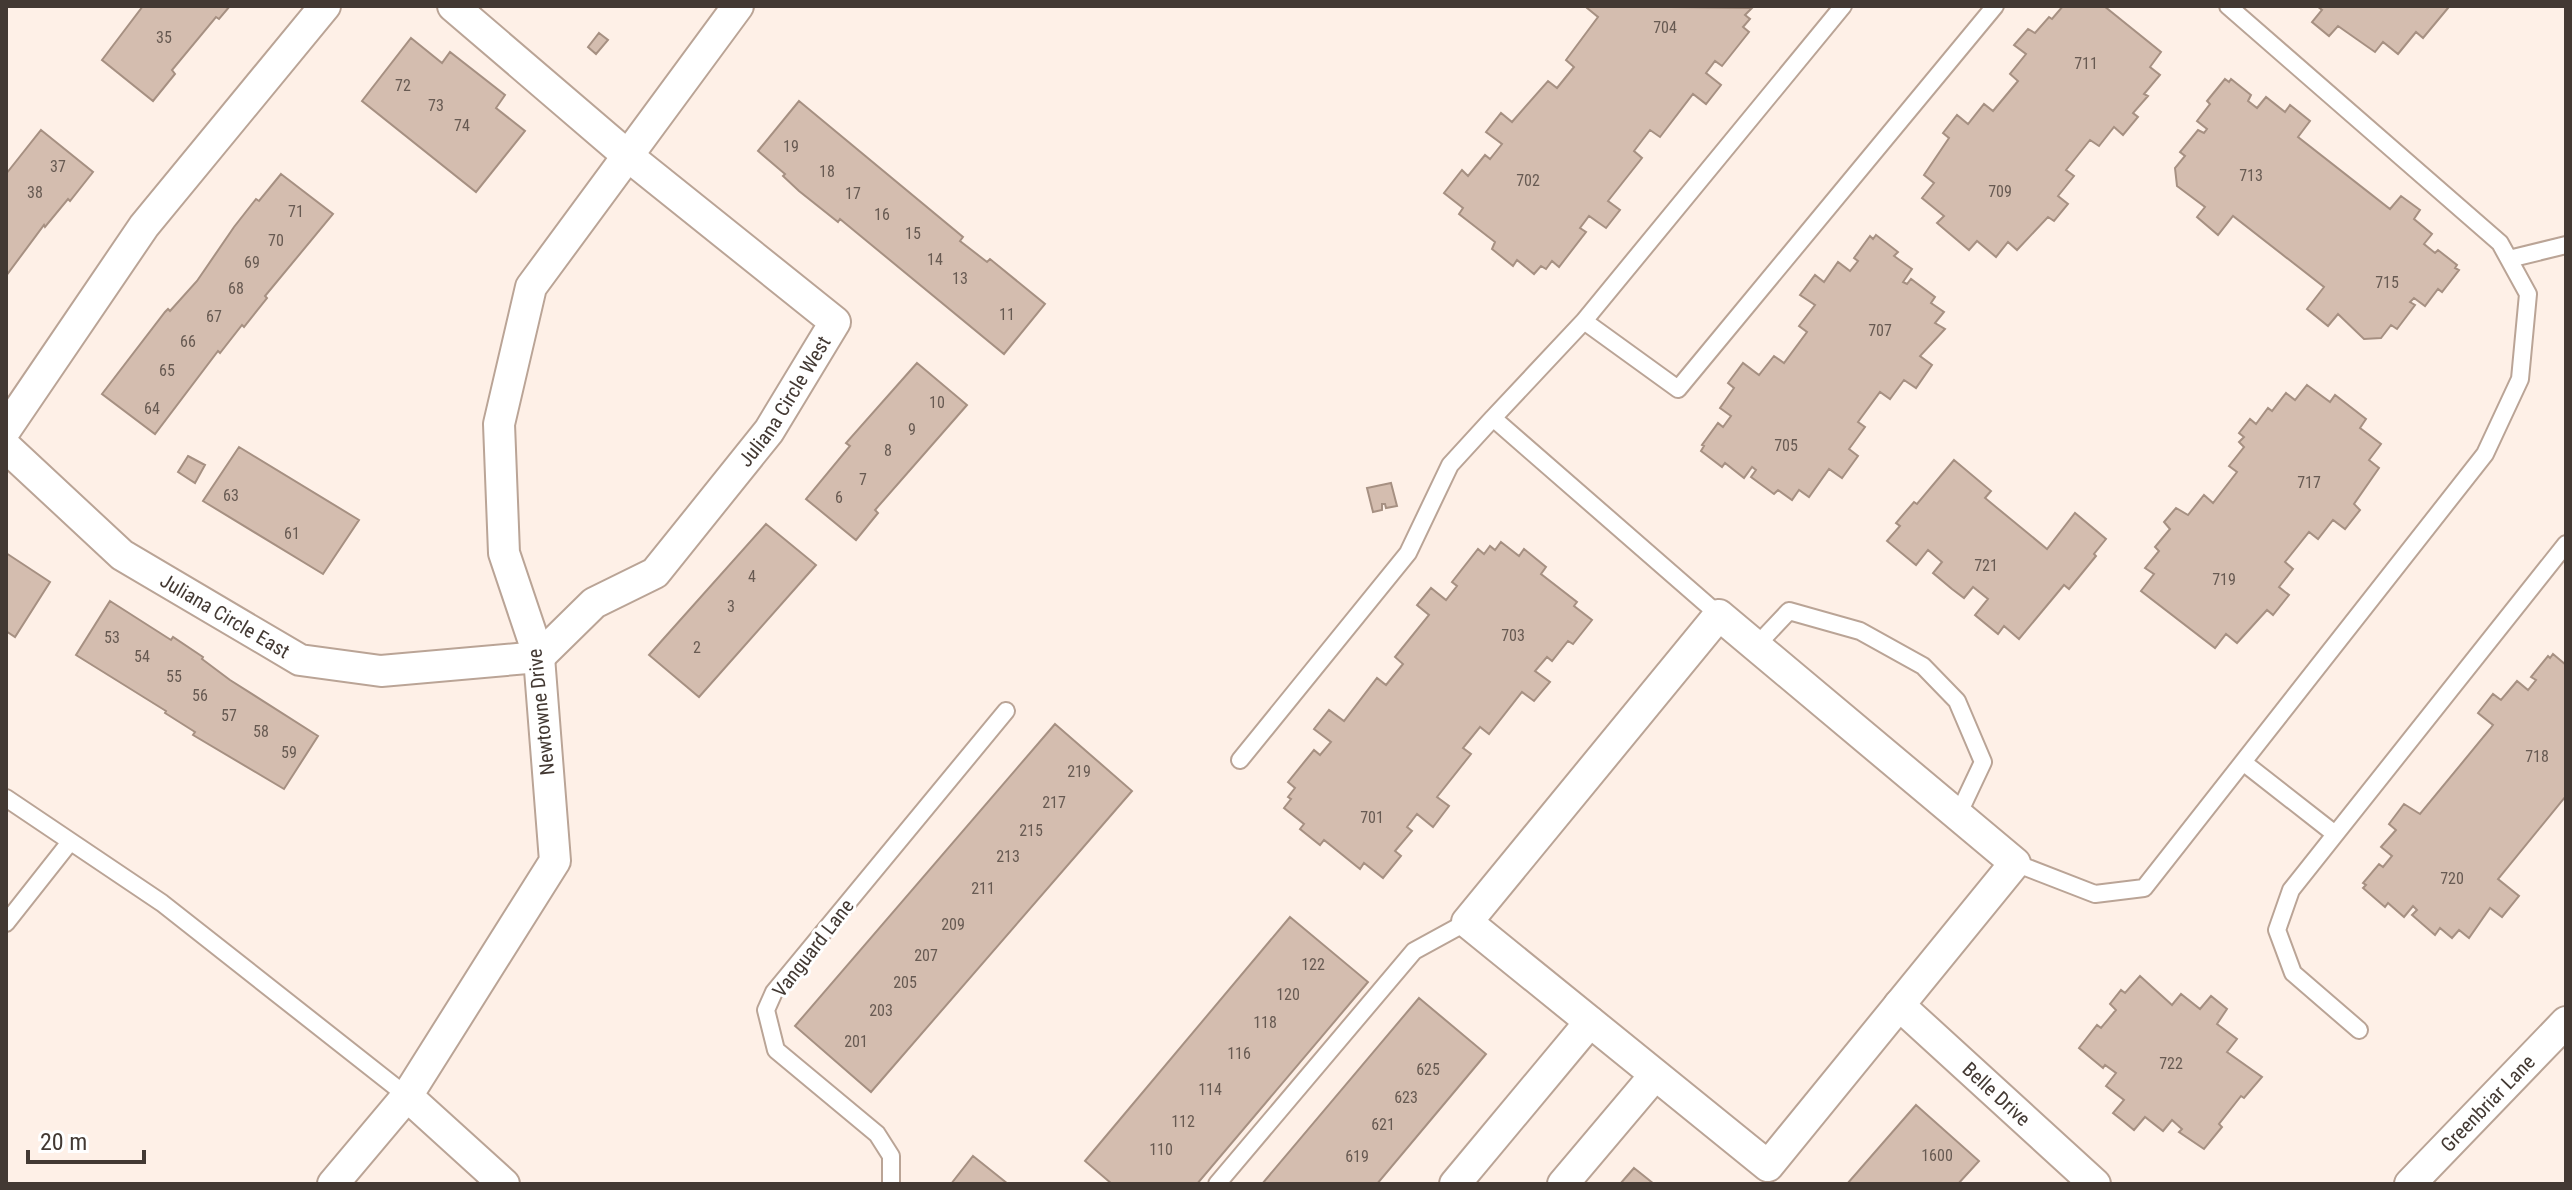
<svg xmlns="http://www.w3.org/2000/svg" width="2572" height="1190" font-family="'Roboto Condensed',sans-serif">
<rect width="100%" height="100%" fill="#fef0e7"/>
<!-- building -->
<path fill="#d4bdaf" stroke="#a69082" stroke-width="2" d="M143,6h87l-11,13 -3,-2 -44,53 3,4 -22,27 -51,-41z
M1588,6l164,2 -7,7 5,4 -7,8 6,5 -27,34 -7,-5 -9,12 15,12 -15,19 -13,-10 -33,43 -10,-7 -16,21 8,7 -34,43 12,9 -14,18 -17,-12 -9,12 6,4 -27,35 -7,-6 -6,8 -5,-3 -7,8 -17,-14 -4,6 -21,-17 3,-7 -36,-28 4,-6 -19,-15 18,-23 6,6 17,-21 5,4 12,-15 -16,-12 15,-19 11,9 36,-41 9,7 17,-21 -8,-7 32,-43 -11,-9z
M2063,6h41l57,46 -11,15 10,8 -16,19 4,2 -15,17 5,4 -15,18 -9,-8 -15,19 -9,-6 -24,30 8,6 -16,20 10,8 -14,17 -6,-4 -31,33 -9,-8 -12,15 -19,-16 -8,9 -32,-27 7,-7 -22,-18 12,-15 -10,-8 25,-37 -6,-5 14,-18 11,9 16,-20 9,7 25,-30 -8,-7 16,-20 -12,-9 14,-16 7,4 14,-16 3,2z
M2317,6h129l2,2 -25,30 -7,-6 -18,22 -15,-12 -8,10 -37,-26 -9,10 -17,-14 10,-12z
M599,33l9,7 -12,14 -8,-7z
M411,38l31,25 8,-11 55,43 -9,13 29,23 -49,61 -114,-91z
M2225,79l4,3 2,-3 20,16 -3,6 9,7 9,-11 19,15 5,-7 20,16 -12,16 92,72 11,-13 19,14 -6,9 18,15 -8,10 11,9 3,-3 19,15 -2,3 4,2 -17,22 -4,-3 -13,17 -11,-8 -4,4 5,3 -18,24 -6,-4 -10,13 -17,1 -26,-25 -10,12 -21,-17 17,-22 -91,-71 -15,19 -21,-18 8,-10 -28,-21 -2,-18 10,-12 -5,-4 18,-22 6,3 3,-4 -10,-8 13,-17 -3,-3z
M799,101l164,136 -3,4 27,21 3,-3 55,45 -41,50 -147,-121 -17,-14 -2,3 -39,-31 -16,-15 2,-2 -27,-23z
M41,130l52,42 -23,29 -2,-2 -23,28 -1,-2 -38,51v-102z
M281,174l52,40 -68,82 2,2 -23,29 -2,-2 -22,28 -2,-2 -63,83 -53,-40 63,-82 3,-3 2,2 27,-30 37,-54 22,-28 3,2z
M1876,235l22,17 -4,4 18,13 -9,13 4,2 4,-5 24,18 -4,6 13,9 -9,11 10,6 -25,27 12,9 -16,23 -12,-8 -14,19 -10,-7 -22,30 7,5 -16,22 9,7 -16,22 -13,-9 -20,28 -10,-7 -7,10 -14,-10 -4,4 -23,-17 5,-7 -4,-3 -8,11 -19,-15 -3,4 -21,-16 3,-5 -2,-1 16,-22 5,4 8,-11 -11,-8 14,-20 -6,-5 15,-20 16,12 15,-19 10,7 23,-31 -8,-6 16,-21 -15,-10 15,-20 9,7 14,-20 12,9 8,-10 -4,-3 16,-22 3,3z
M917,363l50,42 -92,105 3,3 -22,27 -50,-41 44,-53 -4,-3z
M2307,385l23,17 5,-7 31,24 -6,9 21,16 -12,16 10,8 -25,36 6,6 -15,19 -12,-9 -15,19 -9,-7 -24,30 8,7 -14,18 10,8 -16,20 -6,-5 -30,33 -11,-9 -11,14 -74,-57 13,-17 -9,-6 14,-17 -4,-4 15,-18 -6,-7 12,-14 12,7 16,-20 9,8 24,-31 -8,-6 15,-19 -5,-5 5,-5 -5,-4 11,-14 6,5 12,-16 4,3 14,-18 9,7z
M239,447l120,73 -36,54 -120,-73z
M188,456l17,9 -10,18 -17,-11z
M1954,460l37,31 -6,7 62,51 28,-36 31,26 -12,15 2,2 -27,33 -5,-4 -45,54 -15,-13 -6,8 -23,-19 13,-16 -15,-12 -9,11 -12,-9 -19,-16 9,-11 -14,-12 -12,15 -29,-24 13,-15 -4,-3 18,-21 3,2z
M1391,483l6,23 -11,2 -1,-4h-3v6l-9,2 -6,-24z
M766,524l50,41 -117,132 -50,-42z
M1501,542l18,14 5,-7 22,18 -5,7 36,28 -3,4 18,14 -19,24 -5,-3 -16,20 -5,-4 -12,14 15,11 -16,19 -12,-9 -33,42 -9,-7 -17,21 8,6 -34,43 12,9 -16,21 -16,-13 -10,13 5,4 -17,20 6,5 -18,22 -19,-15 -4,6 -36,-29 -4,5 -20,-16 4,-5 -20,-16 7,-9 -3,-2 7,-9 -7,-6 26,-32 6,5 11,-13 -17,-13 15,-19 15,11 33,-43 9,7 17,-21 -8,-7 34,-42 -12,-10 14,-17 15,12 11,-14 -5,-4 26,-33 6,5 6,-8 5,4z
M6,553l44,29 -35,55 -9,-6z
M110,601l61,39 2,-3 30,20 -1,2 28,21 88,56 -34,53 -91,-54 2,-3 -30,-19 1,-2 -90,-56z
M2553,654l13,11v131l-68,83 21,17 -17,21 -12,-9 -21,30 -10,-8 -7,8 -12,-10 -5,7 -23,-20 5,-5 -4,-4 -9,11 -16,-14 -3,4 -22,-19 3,-3 -3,-2 16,-19 4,3 9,-11 -11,-9 15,-17 -7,-6 15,-20 16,10 70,-85 3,-4 -15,-12 15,-19 8,6 16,-19 11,9 8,-10 -5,-3 17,-21 2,2z
M1055,724l77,67 -261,301 -76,-66z
M1290,917l78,65 -171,202h-85l-27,-23z
M2140,976l32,29 9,-11 19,15 11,-13 16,13 -10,15 20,15 -10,13 35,25 -18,21 -3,-2 -22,28 3,3 -18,22 -25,-17 3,-3 -10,-9 -9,11 -18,-14 -11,13 -11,-9 -10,-8 11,-13 -18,-14 10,-13 -11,-8 -2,3 -24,-20 18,-23 4,3 15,-18 -6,-6 11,-14 4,3z
M1419,998l67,56 -109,130h-115z
M1916,1105l63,56 -21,23h-111z
M973,1156l35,28h-57z
M1634,1168l20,16h-34z"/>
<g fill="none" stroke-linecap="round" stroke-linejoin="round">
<defs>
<path id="service" d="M2509,259l57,-14
M1584,321l94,68 317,-383
M1719,615l-226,-197 91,-97 259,-315
M1756,646l33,-35 71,20 63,35 34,35 26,61 -25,53
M1240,760l168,-207 42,-88 43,-47
M2243,762l92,72
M6,798l156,105 245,193
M2015,863l80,31 49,-6 341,-434 35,-75 8,-85 -28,-51 -272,-237
M6,923l64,-81
M2359,1030l-66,-57 -16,-43 14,-40 275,-346
M891,1184v-28l-14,-22 -101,-84 -10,-40 8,-18 232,-281
M1217,1184l197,-233 53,-29"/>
<g id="minor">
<path d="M6,429l138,-203 181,-220"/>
<path id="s1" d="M6,447l116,108 178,105 81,11 158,-14 55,-54 61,-30 114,-142 66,-109 -207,-166 -175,-150"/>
<path d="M1719,615l296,248 -247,303 -301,-244z"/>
<path id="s2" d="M1899,1005l196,179"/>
<path d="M407,1096l97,88"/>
<path d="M333,1184l74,-88 148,-235 -16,-204 -35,-104 -5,-129 32,-137 207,-281"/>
<path d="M1455,1184l135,-162"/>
<path d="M1563,1184l92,-109"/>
<path id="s3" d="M2410,1184l156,-162"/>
</g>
</defs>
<!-- service casing -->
<use href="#service" stroke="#baa496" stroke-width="20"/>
<!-- minor casing -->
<use href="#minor" stroke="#baa496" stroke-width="34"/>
<!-- service -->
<use href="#service" stroke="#fff" stroke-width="16"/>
<!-- minor -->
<use href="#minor" stroke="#fff" stroke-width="30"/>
</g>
<g text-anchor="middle" stroke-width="6" stroke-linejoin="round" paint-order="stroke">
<!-- number labels -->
<g font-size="16" fill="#675a52">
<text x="1665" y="33">704</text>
<text x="164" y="43">35</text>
<text x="2086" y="69">711</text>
<text x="403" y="91">72</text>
<text x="436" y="111">73</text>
<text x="462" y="131">74</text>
<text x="791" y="152">19</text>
<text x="58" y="172">37</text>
<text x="827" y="177">18</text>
<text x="2251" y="181">713</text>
<text x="1528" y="186">702</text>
<text x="2000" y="197">709</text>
<text x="35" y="198">38</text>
<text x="853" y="199">17</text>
<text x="296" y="217">71</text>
<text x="882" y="220">16</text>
<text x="913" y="239">15</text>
<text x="276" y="246">70</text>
<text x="935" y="265">14</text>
<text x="252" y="268">69</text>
<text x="960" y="284">13</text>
<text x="2387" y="288">715</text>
<text x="236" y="294">68</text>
<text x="1007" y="320">11</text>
<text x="214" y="322">67</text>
<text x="1880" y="336">707</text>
<text x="188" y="347">66</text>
<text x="167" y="376">65</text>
<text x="937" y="408">10</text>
<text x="152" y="414">64</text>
<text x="912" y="435">9</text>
<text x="1786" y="451">705</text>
<text x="888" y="456">8</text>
<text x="863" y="485">7</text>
<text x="2309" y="488">717</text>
<text x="231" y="501">63</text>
<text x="839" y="503">6</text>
<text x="292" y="539">61</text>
<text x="1986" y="571">721</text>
<text x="752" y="582">4</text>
<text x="2224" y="585">719</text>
<text x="731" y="612">3</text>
<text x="1513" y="641">703</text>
<text x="112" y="643">53</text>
<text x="697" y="653">2</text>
<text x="142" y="662">54</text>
<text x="174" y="682">55</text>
<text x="200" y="701">56</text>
<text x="229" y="721">57</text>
<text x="261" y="737">58</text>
<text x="289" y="758">59</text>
<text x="2537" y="762">718</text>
<text x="1079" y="777">219</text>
<text x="1054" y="808">217</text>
<text x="1372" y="823">701</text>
<text x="1031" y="836">215</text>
<text x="1008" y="862">213</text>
<text x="2452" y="884">720</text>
<text x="983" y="894">211</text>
<text x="953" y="930">209</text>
<text x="926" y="961">207</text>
<text x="1313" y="970">122</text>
<text x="905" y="988">205</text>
<text x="1288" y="1000">120</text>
<text x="881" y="1016">203</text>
<text x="1265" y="1028">118</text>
<text x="856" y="1047">201</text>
<text x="1239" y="1059">116</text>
<text x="2171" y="1069">722</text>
<text x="1428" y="1075">625</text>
<text x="1210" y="1095">114</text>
<text x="1406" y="1103">623</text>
<text x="1183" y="1127">112</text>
<text x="1383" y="1130">621</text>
<text x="1161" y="1155">110</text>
<text x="1937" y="1161">1600</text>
<text x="1357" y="1162">619</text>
</g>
<!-- street labels -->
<g font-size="20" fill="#433933" stroke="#fff">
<text dy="7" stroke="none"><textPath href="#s1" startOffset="966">Juliana Circle West</textPath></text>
<text dy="7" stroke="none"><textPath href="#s1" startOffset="278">Juliana Circle East</textPath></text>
<text transform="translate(541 712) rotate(-96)" y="7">Newtowne Drive</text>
<text transform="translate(813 948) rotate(-52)" y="7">Vanguard Lane</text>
<text dy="7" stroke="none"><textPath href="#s2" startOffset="132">Belle Drive</textPath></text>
<text dy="7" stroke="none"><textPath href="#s3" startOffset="112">Greenbriar Lane</textPath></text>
</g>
</g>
<!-- border -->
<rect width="2572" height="1190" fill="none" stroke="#433933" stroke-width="16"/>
<!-- scale -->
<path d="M28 1150v12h116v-12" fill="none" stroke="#433933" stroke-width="4"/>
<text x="40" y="1150" font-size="24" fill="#433933" stroke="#ffffff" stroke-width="6" paint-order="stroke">20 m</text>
</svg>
